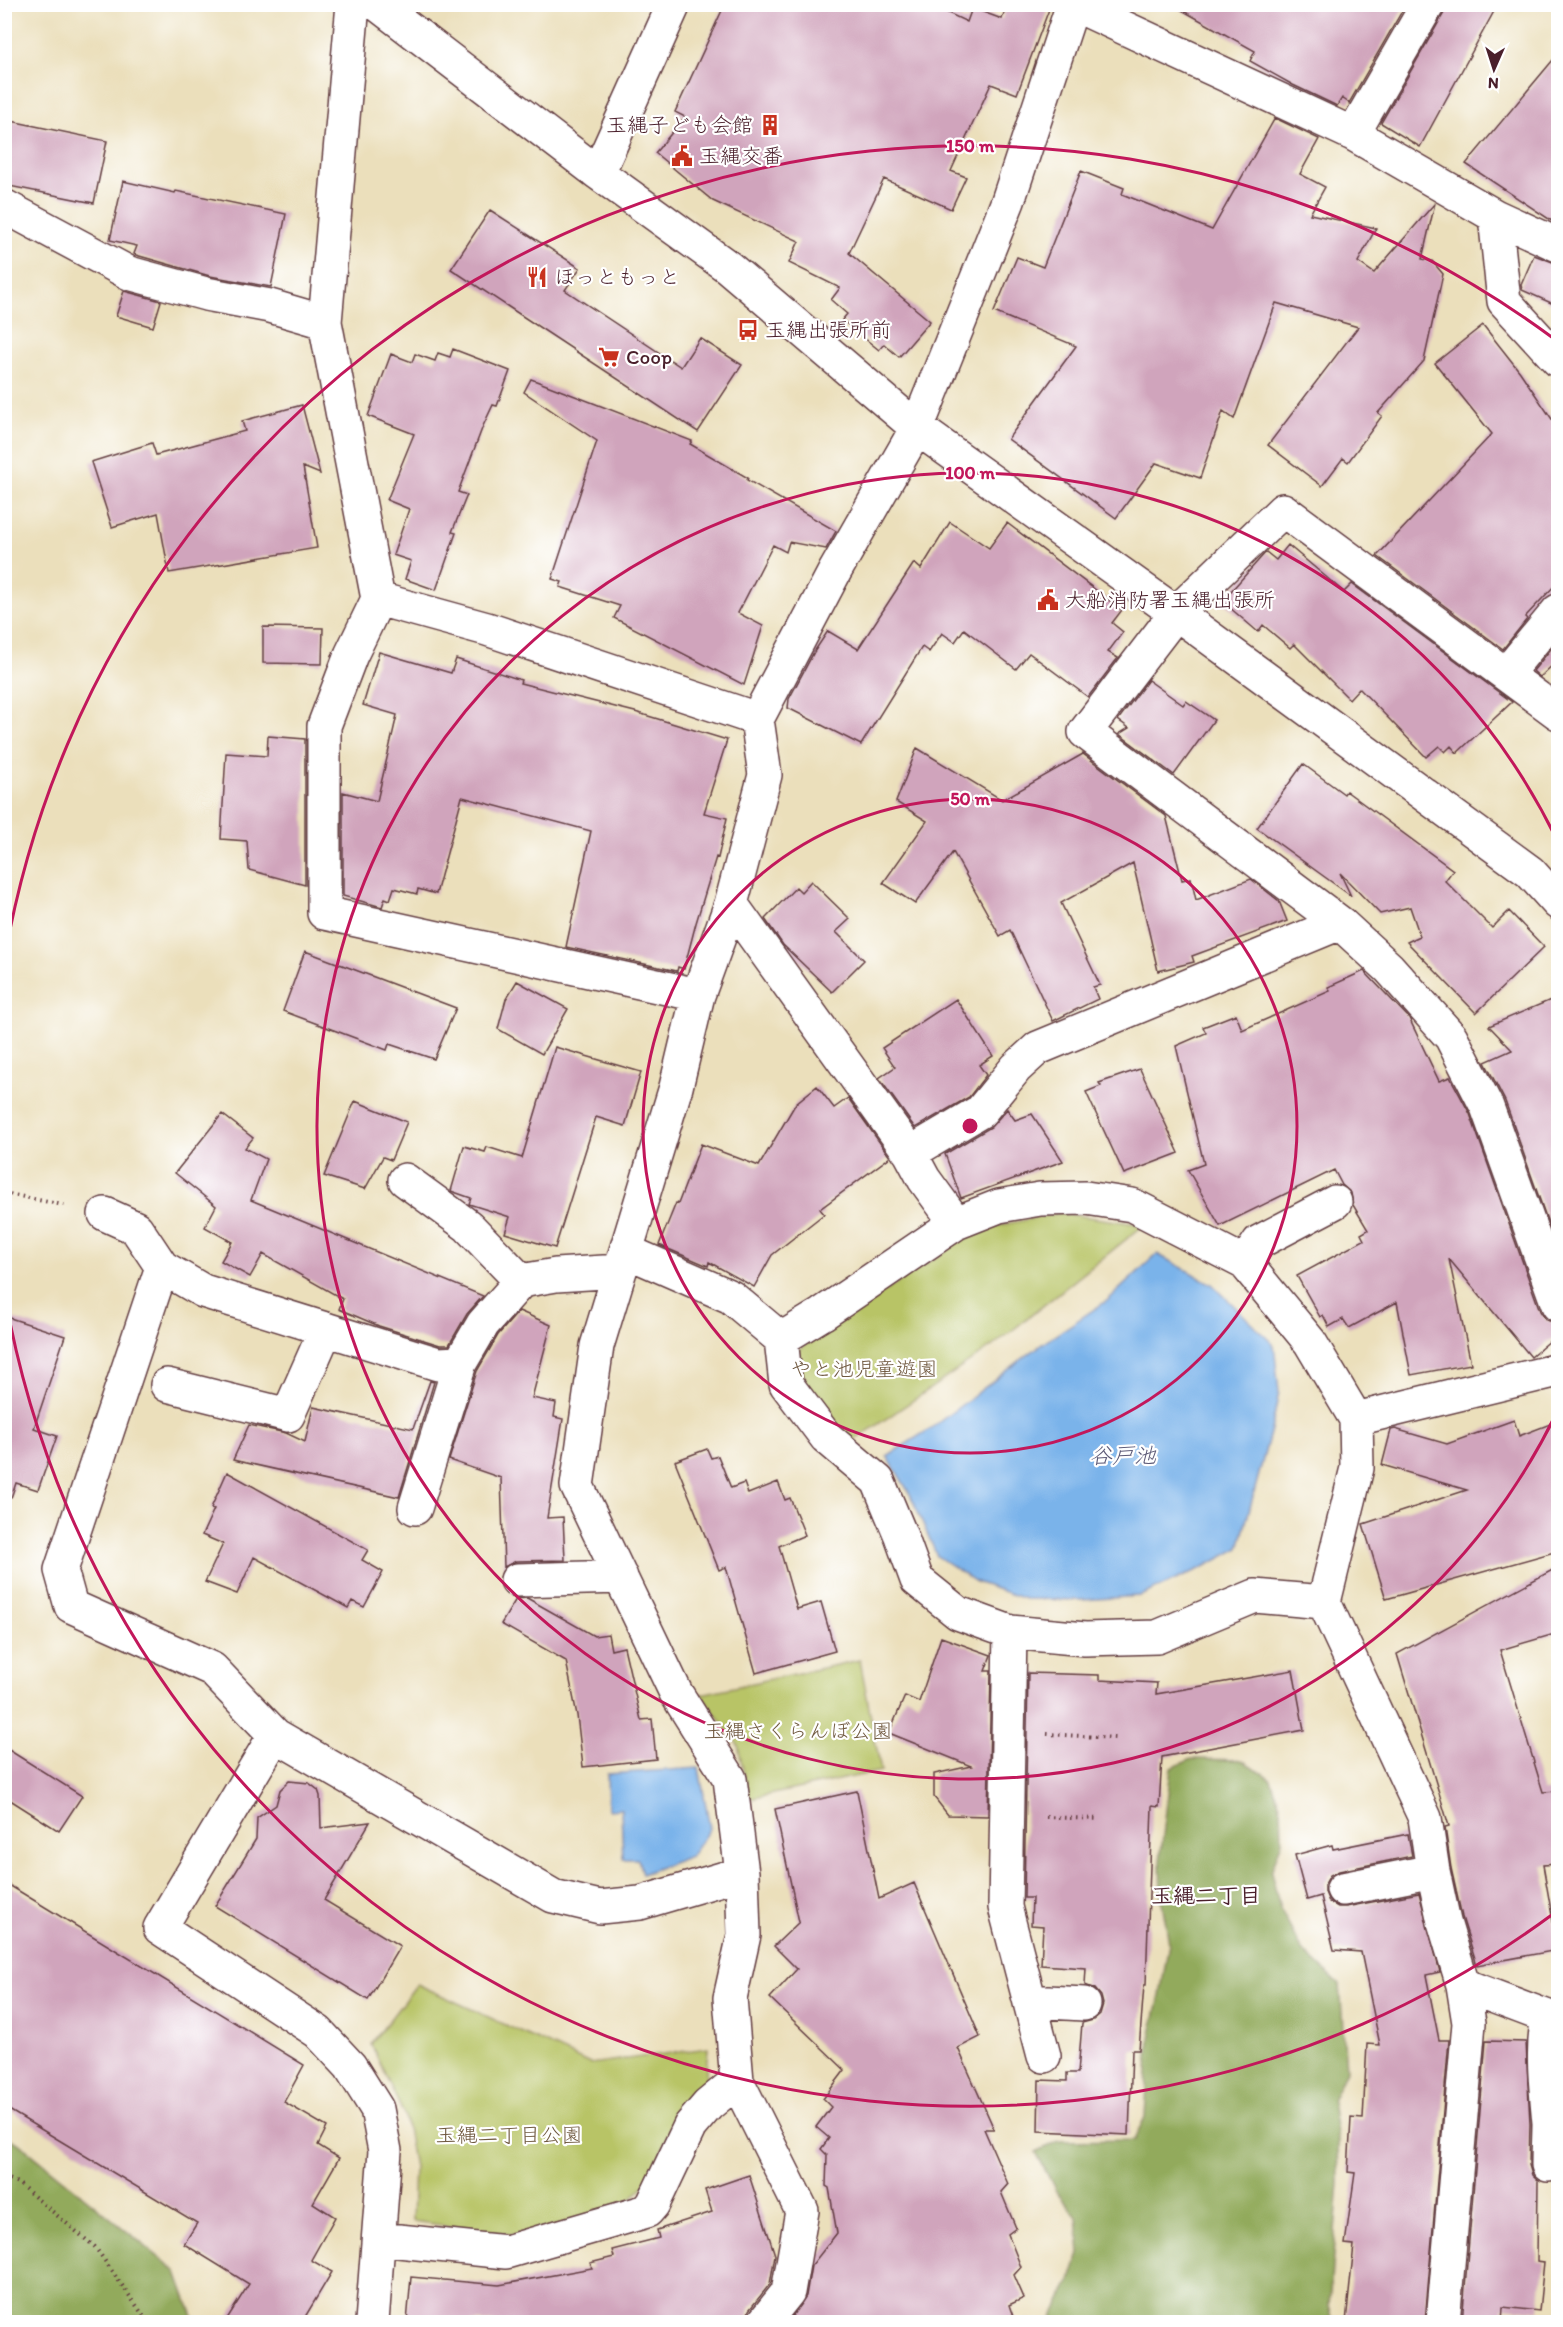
<svg xmlns="http://www.w3.org/2000/svg" width="1563" height="2327" font-family="Itim,'Klee One',sans-serif">
<rect width="100%" height="100%" fill="#fff"/>
<filter id="ink" filterUnits="userSpaceOnUse"><feTurbulence type="fractalNoise" baseFrequency=".0167" numOctaves="2"/><feDisplacementMap in="SourceGraphic" scale="12" xChannelSelector="R" yChannelSelector="G"/><feConvolveMatrix kernelMatrix="1 2 1 2 8 2 1 2 1" color-interpolation-filters="sRGB"/></filter>
<filter id="wash" filterUnits="userSpaceOnUse"><feTurbulence type="fractalNoise" baseFrequency=".008" numOctaves="4" result="noise"/><feDisplacementMap in="SourceGraphic" scale="24" xChannelSelector="R" yChannelSelector="G"/><feGaussianBlur stdDeviation="1.35" result="paint"/><feColorMatrix in="noise" values="0 0 0 0 0 0 0 0 0 0 0 0 0 0 0 0 0 1.4 0 .05"/><feComposite in="paint" operator="in"/></filter>
<g filter="url(#wash)">
<rect width="100%" height="100%" fill="#ebdfbb"/>
<!-- green -->
<path fill="#b8c466" stroke="#817248" stroke-width="1.5" d="M1060,1213l84,12 -150,120 -142,97 -46,-45 -13,-44 183,-123z
M860,1660l21,111 -132,28 -11,-54 -37,-51z
M417,1984l173,80 118,-16 -3,38 -31,36 -26,60 -27,26 -99,28 -110,-15 2,-54 -9,-50 -34,-73z"/>
<!-- forest -->
<path fill="#92aa5b" stroke="#6e6443" stroke-width="1.5" d="M1192,1759l50,1 29,19 10,30 1,32 -11,31 9,36 21,41 39,36 6,85 -14,31 6,40 1,42 -10,122 4,17h-283l21,-42 9,-26 -3,-38 -20,-23 -21,-41 23,-11 75,-1 11,-23 5,-79 10,-42 9,-53 -8,-47 -1,-35 11,-93z
M4,2136l14,7 159,129 18,50h-190z"/>
<!-- water -->
<path fill="#7ab3ea" stroke="#62698a" stroke-width="1.5" d="M1157,1254l55,30 62,61 5,47 -6,30 -34,126 -37,20 -62,28 -57,4 -58,-1 -49,-17 -39,-26 -27,-62 -23,-38 43,-27 112,-85 66,-44z
M699,1768l11,60 -19,28 -49,18 -4,-15h-15l-2,-50 -13,1 -1,-36z"/>
<g id="blocks">
<!-- building -->
<path fill="#d0a4bc" d="M725,4h204l38,18 5,-14 30,11 5,-15h44l-34,90 -26,-10 -40,87 15,6 -15,32 -67,-30 -35,74 81,68 -31,36 -15,-13 -5,6 -37,-30 5,-6 -16,-14 9,-12 -51,-25 10,-22 -86,-40 -58,-48 30,-36 -10,-5z
M1171,4h235l-57,99 -7,-5 -5,8 -44,-21 -43,-24 5,-10z
M1447,4h51l-78,143 -39,-24 63,-110z
M1558,54v171l-92,-61z
M1275,118l44,21 -19,35 25,13 -15,27 66,14 -18,34 16,11 61,-70 -13,56 10,2 11,13 -19,87 -46,52 4,3 -34,46 -5,-4 -21,28 -54,-41 90,-118 -82,-24 -42,116 -11,-8 -23,67 -44,-15 -40,55 -108,-79 68,-93 -82,-34 23,-55 26,10 38,-96 43,17 -2,6 90,36z
M11,121l96,20 -13,62 -90,-18v-32z
M123,181l52,12 1,-2 110,23 -15,73 -61,-11 -74,-21 -2,-1 3,-8 -27,-6z
M490,210l90,58 -15,22 116,77 19,-29 42,27 -44,67 -247,-163z
M1534,255l24,9v42l-36,-16 -1,-5z
M124,291l37,10 -8,26 -37,-11z
M1483,325l37,47 38,56v154l-33,35 2,2 -24,30 -126,-93 115,-122 -57,-71z
M453,349l57,22 -13,35 -4,-1 -10,21 -25,66 9,3 -15,37 4,1 -20,57 -31,-11 6,-18 -18,-6 16,-46 -22,-9 27,-66 -46,-18 23,-62 21,8 3,-8 20,7 3,-8 12,4z
M531,379l161,62 -2,3 58,34 -1,2 89,51 -10,18 -37,-7 -3,10 -13,-7 -35,68 25,13 -19,59 -130,-67 6,-12 -60,-19 2,-5 -10,-3 45,-138 -73,-49z
M302,405l18,69 -17,-7 14,81 -148,25 -11,-60 -46,14 -21,-65 61,-19 4,12 89,-24 -3,-10z
M950,522l39,26 18,-25 115,87 -10,13 11,9 -15,20 10,6 -30,39 -59,-44 -13,16 -52,-40 -9,13 -13,-9 -13,19 -7,-5 -61,98 -73,-37 1,-9 25,-47 14,-21 30,18 56,-86 7,6z
M1288,545l56,47 8,-8 160,118 -55,51 -6,-7 -6,6 -6,-6 -13,11 -67,-69 -10,11 -55,-55 -4,4 -27,-23 -5,7 -36,-31 44,-49 10,8z
M263,627l60,1 -1,36 -59,-1z
M1554,645l4,5v10l-18,17 -7,-6z
M379,652l72,21 5,-14 65,21 -1,3 115,29 92,28 -23,73 23,5 -9,40 -2,-1 -20,66 -12,46 -6,-2 -1,4 -111,-24 25,-116 -129,-34 -26,97 -18,-5 -1,5 -23,-6 -4,12 -5,-2 -3,9 -39,-11v-104l34,9 20,-86 -34,-10z
M1148,680l35,25 3,-4 28,19 -40,55 -55,-41 10,-6 -11,-8z
M268,736l37,3v146l-56,-15 -2,-29 -26,-2 5,-86 41,3z
M917,748l85,52 81,-46 83,62 16,64 9,-2 5,22 55,-21 28,22 8,20 -95,35 2,6 -36,9 -25,-108 -72,40 39,82 -7,2 5,12 -45,22 -43,-91 -10,6 -47,-84 -38,52 -32,-21 44,-62 -31,-19z
M1303,764l41,30 2,-3 107,79 -8,11 47,47 17,-17 35,36 -68,66 -69,-71 13,-6 -10,-29 -30,7 -40,-41 11,23 -94,-68z
M811,881l39,38 -14,13 28,28 -32,32 -49,-47 -18,-26 31,-32 5,5z
M305,951l151,57 -22,51 -45,-15 -2,6 -104,-39z
M1364,971l45,47 30,63 11,-4 20,37 70,197 6,9 12,3v11l-27,23 -82,-98 22,105 -60,11 -14,-73 -48,26 -6,-9 -14,8 -6,-12 -3,2 -23,-41 67,-36 -3,-6 7,-4 -15,-25 -2,-12 -9,-8 -8,-15 -114,56 -32,-56 16,-6 -28,-118 30,-13 -3,-6 33,-13 6,16 88,-39 -2,-4z
M517,981l51,28 -26,45 -44,-25 8,-30z
M1558,997v254l-53,-150 -20,-39 27,-12 -23,-24z
M956,999l37,57 -14,9 7,10 -17,22 -54,31 -36,-50 16,-11 -13,-19z
M555,1047l86,25 -16,54 -29,-9 -41,131 -50,-15 5,-16 -38,-12 -3,-1 2,-6 -20,-7 13,-45 21,6 2,-5 35,11z
M1140,1069l39,84 -55,21 -38,-82 15,-6 -2,-3z
M817,1086l17,22 14,-10 42,59 -70,52 4,5 -52,41 -18,32 -45,-25 -1,4 -49,-21 17,-42 2,1 23,-60 58,22 37,-63z
M355,1101l52,21 -16,38 -8,-3 -18,32 -41,-13z
M1007,1109l8,11 17,-6 31,47 -102,37 -16,-44 46,-27z
M222,1114l31,24 -8,10 21,11 -15,41 232,96 -16,18 -18,31h-9l-61,-19 -40,-17 4,-10 -80,-45 -13,23 -29,-16 11,-19 -27,-15 11,-21 -41,-33z
M519,1311l32,14 -19,73 24,5 -2,14 9,2 -16,99 16,-1 2,43 -49,1 -12,6 -3,-89 -52,-18 28,-89 21,-36z
M4,1316l61,20 -31,92 23,8 -19,54 -22,-7 -5,15 -7,-1z
M430,1381l4,1 -35,115 -166,-37 16,-35 37,8 19,9 8,-35 100,22z
M1514,1420l5,16 39,-15v130l-172,48 -23,-75 104,-34 -85,-25 9,-35 4,-1 52,15z
M707,1449l4,9 7,-2 13,32 13,-5 4,11 30,-12 7,18 5,-2 15,37 -26,11 18,63 24,-7 14,49 -79,22 -30,-106 -7,3 -44,-109z
M227,1472l141,78 -6,10 21,12 -19,35 -12,-6 -4,7 -94,-51 -17,37 -32,-12 18,-38 -21,-9 12,-26 -3,-1z
M1558,1567v66l-58,17 43,142 15,-1v73l-15,1 15,85 -81,15 -15,-48 -11,-49 -6,-41 4,-1 -52,-172z
M527,1598l67,38 14,-2 3,16 13,-3 17,73 11,-1 4,40 -73,8 -6,-52 -11,-54 -65,-37 15,-25z
M941,1637l50,18 -6,16h6l-3,145 -40,-1 -14,-18v-23l37,-8 -82,-33 16,-37 14,6z
M1293,1670l11,60 -142,27 -3,50 -7,-1 -6,179h-2l-5,65h-7l-3,85 -91,-4 1,-51 28,1v-8h11l4,-50 11,-3 7,-6 3,-10 -2,-8 -6,-7 -10,-4 1,-17 -45,-3 2,-39 -12,-1 1,-27h-8l4,-225 71,2v5l58,3 -1,11z
M4,1747l78,49 -23,35 -55,-35z
M289,1781l20,2 9,7 2,6 1,32 49,-6 -46,78 76,46 -32,54 -153,-94 41,-67 1,-21 19,-13 4,-15z
M857,1791l22,108 35,-16 66,154 -22,11 36,81h-10l24,55 -7,8 15,36 -8,6 13,33 -7,8 10,23 -15,7 6,17h-227l18,-26 5,-30 26,-33 -8,-45 -3,-2 1,-31 -6,-6 8,-11 -13,-11 15,-20 -8,-8 22,-29 -75,-72 27,-29 -23,-23 25,-24 -24,-113z
M1408,1834l4,22 -73,15 -9,4 -5,9v8l4,10 9,5h8l73,-14 21,79 -14,3 13,65h10l-24,282h-79l8,-77 -9,-1 10,-71 -7,-1 3,-54 12,1 4,-75 13,1 -19,-93 -27,-2 -13,-54 -14,4 -12,-45 37,-10 1,4z
M4,1882l300,183 -20,37 43,25 -9,18 21,13 -26,45 22,14 -24,43 21,12 -30,50h-77l24,-38 -65,-40 13,-21 -193,-116z
M1486,2041l40,1 4,82 -1,41 3,10 6,6 -1,80 7,1 -5,49 -36,-4 -1,15h-40z
M749,2175l26,80 -5,29 -21,26 -3,12h-339l4,-45 88,8 93,-17 -2,-5 24,-6 -2,-7 47,-12 -2,-8 55,-18 -7,-22z"/>
</g>
</g>
<g filter="url(#ink)">
<use href="#blocks" fill-opacity="0" stroke="#623c41" stroke-width="1.5"/>
<g fill="none" stroke-linecap="round" stroke-linejoin="round">
<defs>
<path id="minor" d="M353,4l-28,318 53,277 109,30 270,90
M377,4l221,169 130,94 189,161 259,185 354,259 28,31
M1073,4l280,130 142,82 63,29
M1353,134l75,-130
M598,173l76,-169
M4,206l125,67 77,21 64,12 55,16
M1495,216l9,85 54,59
M378,599l-27,56 -27,71v187l374,82
M1506,674l52,-63
M1558,713l-275,-203 -107,103 -91,119 255,191 49,45 62,69 36,70 71,198
M731,904l179,249 14,26 32,44 43,-17 41,-7 46,-1 46,7 113,58 65,79 46,77 1,49 -33,134 101,216 8,53 11,51 19,63 6,38 -26,299
M910,1153l71,-42 35,-43 22,-20 302,-125
M405,1180l63,46 53,55
M105,1214l31,14 26,39 41,24 235,73 22,-1 23,-39 38,-43 35,-6 64,-4
M956,1223l-134,91 -41,25 5,45 40,53 52,44 23,55 16,44 41,33 52,19 75,7 72,-2 98,-41 69,6
M626,1251l105,46 50,42
M1245,1263l14,-21 76,-40
M162,1267l-101,303 10,36 141,63 63,66 278,161 47,11 40,-4 102,-30
M167,1385l121,30 38,-86
M1356,1419l202,-49
M415,1508l45,-145
M517,1580l104,-3
M1010,1632l-5,275 39,149
M275,1735l-115,193 158,104 32,34 27,43 8,42 -13,171
M1343,1889l90,-18
M1463,1985l85,32 10,1
M1030,2001l54,3
M1548,2017c-7,35 -2,70 1,106 0,14 -1,28 -1,42
M379,2239l127,13 141,-41 6,-7 37,-78 18,-21 29,-24
M764,2322l24,-30 14,-81 -65,-130 -7,-83 14,-63 -2,-62 -12,-94 -54,-86 -99,-207 20,-140 79,-259 22,-92 33,-91 34,-129 -8,-56 78,-148 82,-143 91,-227 65,-197"/>
</defs>
<!-- minor casing -->
<use href="#minor" stroke="#623c41" stroke-width="36"/>
<!-- path -->
<path stroke="#623c41" stroke-width="4" stroke-dasharray="1.5 4.5" stroke-linecap="butt" d="M4,1193l64,13
M1047,1734l68,4
M1046,1817l53,2
M4,2177l14,6 77,64 53,75"/>
<!-- minor -->
<use href="#minor" stroke="#fff" stroke-width="33"/>
</g>
</g>
<!-- distance rings -->
<g fill="none" stroke="#c2185b" stroke-width="3">
<circle cx="970" cy="1126" r="327"/>
<path d="M1557 1412A653 653 0 1 1 1557 840"/>
<path d="M1553 1914A980 980 0 0 1 5 1296M5 956A980 980 0 0 1 1553 338"/>
</g>
<!-- icons -->
<defs>
<symbol id="building-bare" viewBox="-9 -9 18 18"><path d="M-4-6H4V6H1V3H-1V6H-4ZM-2.5-4.3h1.7v1.8h-1.7ZM.8-4.3h1.7v1.8H.8ZM-2.5-1h1.7V.8h-1.7ZM.8-1h1.7V.8H.8Z" fill="#c8321e" stroke="#fff" stroke-width="2.5" paint-order="stroke"/></symbol>
<symbol id="civic-bare" viewBox="-9 -9 18 18"><path d="M-.6-6.5H3V-4.5H.6V-3L4-1V1h2V6H-6V1h2V-1L-.6-3ZM-1.2 2.5V6h2.4V2.5Z" fill="#c8321e" stroke="#fff" stroke-width="2.5" paint-order="stroke"/></symbol>
<symbol id="restaurant-bare" viewBox="-9 -9 18 18"><path d="M-5-6h1v4h1v-4h1v4h1v-4h1v5L-1.5 .5V6h-2V.5L-5-1ZM5-6V6H3V1.5H1.5Q1.5-4 5-6Z" fill="#c8321e" stroke="#fff" stroke-width="2.5" paint-order="stroke"/></symbol>
<symbol id="bus-bare" viewBox="-9 -9 18 18"><path d="M-5-6H5V4H4V6H2V4H-2V6H-4V4H-5ZM-3.5-4V0h7V-4ZM-3.5 1.2v1.5H-2V1.2ZM2 1.2v1.5H3.5V1.2Z" fill="#c8321e" stroke="#fff" stroke-width="2.5" paint-order="stroke"/></symbol>
<symbol id="supermarket-bare" viewBox="-9 -9 18 18"><path d="M-6-5.5h2.5l.6 2H6L4.5 2H-2.5L-4.4-4H-6ZM-1.5 3.2a1.3 1.3 0 1 0 .1 0ZM3 3.2a1.3 1.3 0 1 0 .1 0Z" fill="#c8321e" stroke="#fff" stroke-width="2.5" paint-order="stroke"/></symbol>
</defs>
<g fill-rule="evenodd">
<use href="#building-bare" x="755" y="110" width="30" height="30"/>
<use href="#civic-bare" x="667" y="141" width="30" height="30"/>
<use href="#restaurant-bare" x="522" y="262" width="30" height="30"/>
<use href="#bus-bare" x="733" y="315" width="30" height="30"/>
<use href="#supermarket-bare" x="594" y="342" width="30" height="30"/>
<use href="#civic-bare" x="1033" y="585" width="30" height="30"/>
</g>
<g text-anchor="middle" stroke-width="4.5" stroke-linejoin="round" paint-order="stroke">
<!-- poi labels -->
<g font-size="21" fill="#4a1f2b" stroke="#fff" text-anchor="start">
<text x="753" y="132" text-anchor="end">玉縄子ども会館</text>
<text x="699" y="163">玉縄交番</text>
<text x="554" y="284">ほっともっと</text>
<text x="765" y="337">玉縄出張所前</text>
<text x="626" y="364">Coop</text>
<text x="1065" y="607">大船消防署玉縄出張所</text>
</g>
<!-- park labels -->
<g font-size="21" fill="#705940" stroke="#fff">
<text x="864" y="1376">やと池児童遊園</text>
<text x="798" y="1738">玉縄さくらんぼ公園</text>
<text x="509" y="2142">玉縄二丁目公園</text>
</g>
<!-- water labels -->
<g font-size="22" font-style="italic" fill="#5d5a77" stroke="#fff">
<text x="1123" y="1463">谷戸池</text>
</g>
<!-- neighbourhood labels -->
<g font-size="22" font-weight="bold" fill="#4a1f2b" stroke="#fff">
<text x="1206" y="1903">玉縄二丁目</text>
</g>
</g>
<circle cx="970" cy="1126" r="9" fill="#c2185b" stroke="#fff" stroke-width="3"/>
<g font-size="18" text-anchor="middle" font-weight="bold" fill="#c2185b" stroke="#fff" stroke-width="4.5" stroke-linejoin="round" paint-order="stroke">
<text x="970" y="152">150 m</text>
<text x="970" y="479">100 m</text>
<text x="970" y="805">50 m</text>
</g>
<!-- margin -->
<rect width="1563" height="2327" fill="none" stroke="#fff" stroke-width="24"/>
<!-- north arrow -->
<g transform="translate(1494 69) rotate(183)" stroke="#ffffff" stroke-width="4.5" paint-order="stroke">
<path d="M0-4.5L10 22L0 15L-10 22Z" fill="#4a1f2b"/>
<text y="-9" font-size="16" font-weight="bold" text-anchor="middle" fill="#4a1f2b">N</text>
</g>
</svg>
